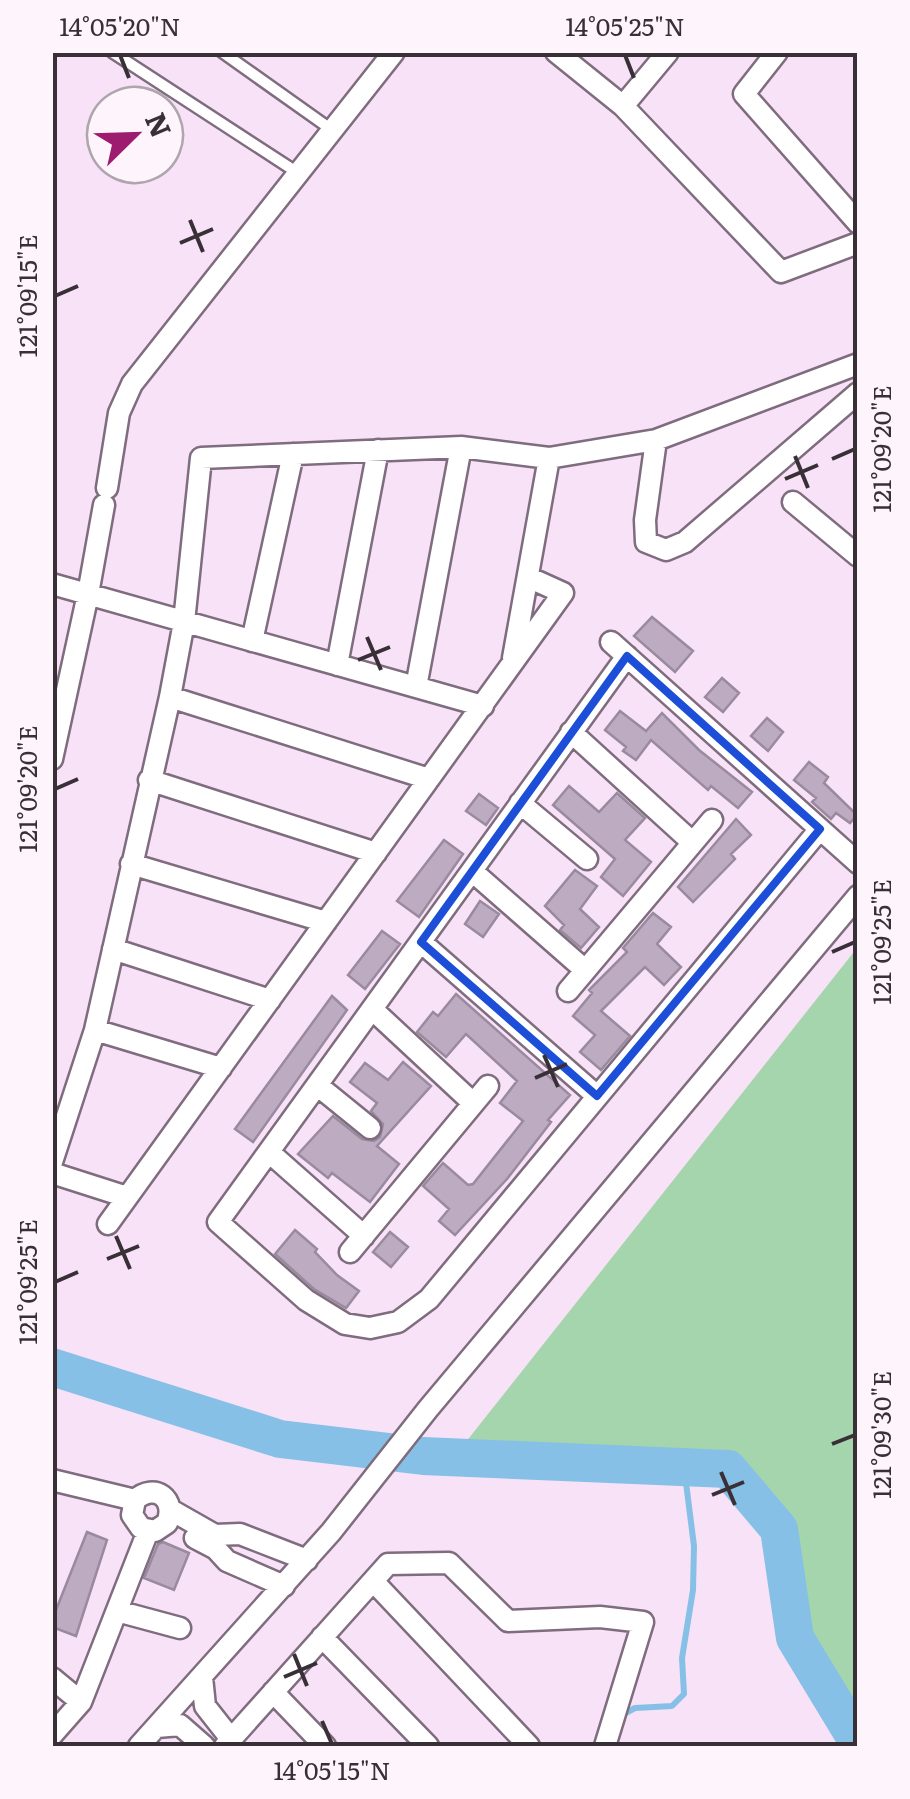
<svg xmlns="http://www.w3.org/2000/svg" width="910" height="1799" font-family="Literata,serif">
<rect width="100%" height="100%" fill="#f8e2f7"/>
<!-- green -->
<path fill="#a5d5ac" d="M857,948v796l-62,-106 -16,-109 -51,-60 -274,-12z"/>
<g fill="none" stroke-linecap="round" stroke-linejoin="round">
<!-- stream -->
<path stroke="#86c0e6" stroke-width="6" d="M622,1715l13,-7 37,-2 12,-12 -2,-36 11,-68 1,-44 -10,-79"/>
<!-- river -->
<path stroke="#86c0e6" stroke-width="38" d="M52,1367l228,72 143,17 305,13 51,60 16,109 63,104"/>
</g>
<!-- building -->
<path fill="#bcabc1" stroke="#9a8a9f" stroke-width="2.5" d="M652,617l41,34 -18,21 -41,-36z
M722,678l17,15 -16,19 -18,-15z
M620,711l26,20 16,-18 37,37 53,42 -14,16 -27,-22 -3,4 -57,-50 -15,20 -13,-9 3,-4 -21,-17z
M767,718l16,14 -15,19 -17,-15z
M809,762l19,15 -4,6 33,32 -7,8 -14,-10 -5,6 -19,-17 4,-4 -22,-18z
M569,786l30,26 18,-19 28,25 -20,22 26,22 -28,34 -22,-19 14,-18 -62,-54z
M479,794l19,14 -12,17 -20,-14z
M736,819l15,16 -20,19 4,5 -42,43 -15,-15z
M444,840l19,14 -44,63 -22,-16z
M575,870l22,16 -17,23 19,18 -18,21 -21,-18 4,-5 -19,-19z
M480,901l19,13 -16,23 -18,-13z
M653,913l18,14 -14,17 24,23 -17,18 -19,-18 -44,44 29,25 -29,34 -21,-18 15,-17 -22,-19 19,-23 -3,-3 38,-38 -4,-4z
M382,931l18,13 -35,45 -17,-14z
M456,994l114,101 -22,25 3,2 -44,57 -52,56 -16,-14 10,-12 -26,-23 20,-23 25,22 5,-1 50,-63 -23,-18 17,-22 -51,-47 -20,23 -29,-25 16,-20 5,4z
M332,996l15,14 -94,132 -18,-13z
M403,1062l28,24 -54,60 22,18 -29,38 -38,-29 -4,5 -30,-24 35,-38 29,23 12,2 6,-4 3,-13 -12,-13 6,-8 -27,-21 15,-19 23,17z
M295,1230l22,19 -2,3 22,23 22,16 -13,17 -32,-19 -39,-35z
M390,1232l18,15 -17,20 -18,-15z
M87,1532l20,8 -31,96 -24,-9v-7z
M163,1542l26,11 -15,37 -30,-12 14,-34z"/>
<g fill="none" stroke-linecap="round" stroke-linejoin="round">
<defs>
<path id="service" d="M112,52l186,121
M222,52l110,78"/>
<path id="minor" d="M556,52l67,54 158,166 77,-29
M777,52l-33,42 114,129
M623,106l45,-54
M656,440l-11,80 1,22 20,8 19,-8 173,-149
M107,488l12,-75 13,-29 262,-332
M793,502l65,54
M52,584l431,122
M252,641l41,-187
M611,642l247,221
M627,656l-409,566 88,78 39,24 25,4 28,-6 31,-23 391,-470
M513,658l36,-200
M337,665l41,-215
M416,687l45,-240
M170,697l259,82
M571,732l121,110
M52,759l36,-165 16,-89
M149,780l227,73
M520,803l67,56
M131,864l195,58
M472,871l113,99
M421,942l176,154
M113,949l157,51
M568,991l144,-171
M372,1009l101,94
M95,1030l126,38
M317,1085l53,43
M269,1152l95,84
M52,1162l43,-132 75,-333 14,-75 17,-164 260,-11 88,11 107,-18 202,-76
M52,1173l75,24
M108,1224l455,-631 -33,-15
M350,1252l138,-166
M52,1480l83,20c20,-18 42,-1 32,23l-12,8 -14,-3 -9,-13 3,-15
M171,1510l44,25 25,-1 67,26
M195,1538l21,11 11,12 57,25
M373,1581l156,165
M117,1611l63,17
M322,1637l106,109
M202,1677l3,29 26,33
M52,1678l29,24
M273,1692l52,54
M157,1727l23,-2 24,21
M52,1735l29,-33 67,-171
M139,1746l192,-214 97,-123 430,-513
M225,1746l163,-182 61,-1 59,58 92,-4 43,5 -38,124"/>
</defs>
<!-- service casing -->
<use href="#service" stroke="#7f6c7e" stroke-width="15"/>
<!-- minor casing -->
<use href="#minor" stroke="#7f6c7e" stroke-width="25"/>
<!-- service -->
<use href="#service" stroke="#fff" stroke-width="10"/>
<!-- minor -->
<use href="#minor" stroke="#fff" stroke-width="20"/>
</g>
<!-- marked area -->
<path fill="none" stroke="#1d4ed8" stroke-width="8" stroke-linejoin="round" d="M627,656l193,173 -223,267 -176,-154z"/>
<!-- ticks -->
<path fill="none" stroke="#382f37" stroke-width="4" d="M120,55l9,23M625,55l9,23M190,220l13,32M180,243l33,-14M55,296l23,-10M795,456l13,32M832,459l23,-10M785,479l33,-14M367,637l14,33M358,660l32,-13M55,789l23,-10M832,952l23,-10M544,1055l14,32M535,1078l32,-14M116,1236l14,33M107,1259l32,-13M55,1282l23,-10M832,1444l23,-9M721,1472l14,33M712,1495l32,-13M294,1654l13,32M284,1677l33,-14M322,1721l10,23"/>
<!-- border -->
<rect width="910" height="1799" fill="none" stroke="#fdf4fc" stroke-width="110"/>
<!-- north arrow -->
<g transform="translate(135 135) rotate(67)"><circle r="48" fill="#fdf4fc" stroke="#aea5ad" stroke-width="2.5"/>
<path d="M0-8L18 38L0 25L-18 38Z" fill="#9d1c70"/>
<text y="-15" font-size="28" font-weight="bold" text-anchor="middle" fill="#382f37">N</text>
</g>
<rect x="55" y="55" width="800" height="1689" fill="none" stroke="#382f37" stroke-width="4"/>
<g font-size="25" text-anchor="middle" fill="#382f37">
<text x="120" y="36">14°05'20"N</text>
<text x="625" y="36">14°05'25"N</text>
<text transform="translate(28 296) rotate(-90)" y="9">121°09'15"E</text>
<text transform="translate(882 449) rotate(-90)" y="9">121°09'20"E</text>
<text transform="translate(28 789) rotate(-90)" y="9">121°09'20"E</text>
<text transform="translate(882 942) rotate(-90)" y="9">121°09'25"E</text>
<text transform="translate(28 1282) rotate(-90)" y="9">121°09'25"E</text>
<text transform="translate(882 1435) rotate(-90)" y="9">121°09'30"E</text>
<text x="332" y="1780">14°05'15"N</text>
</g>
</svg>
